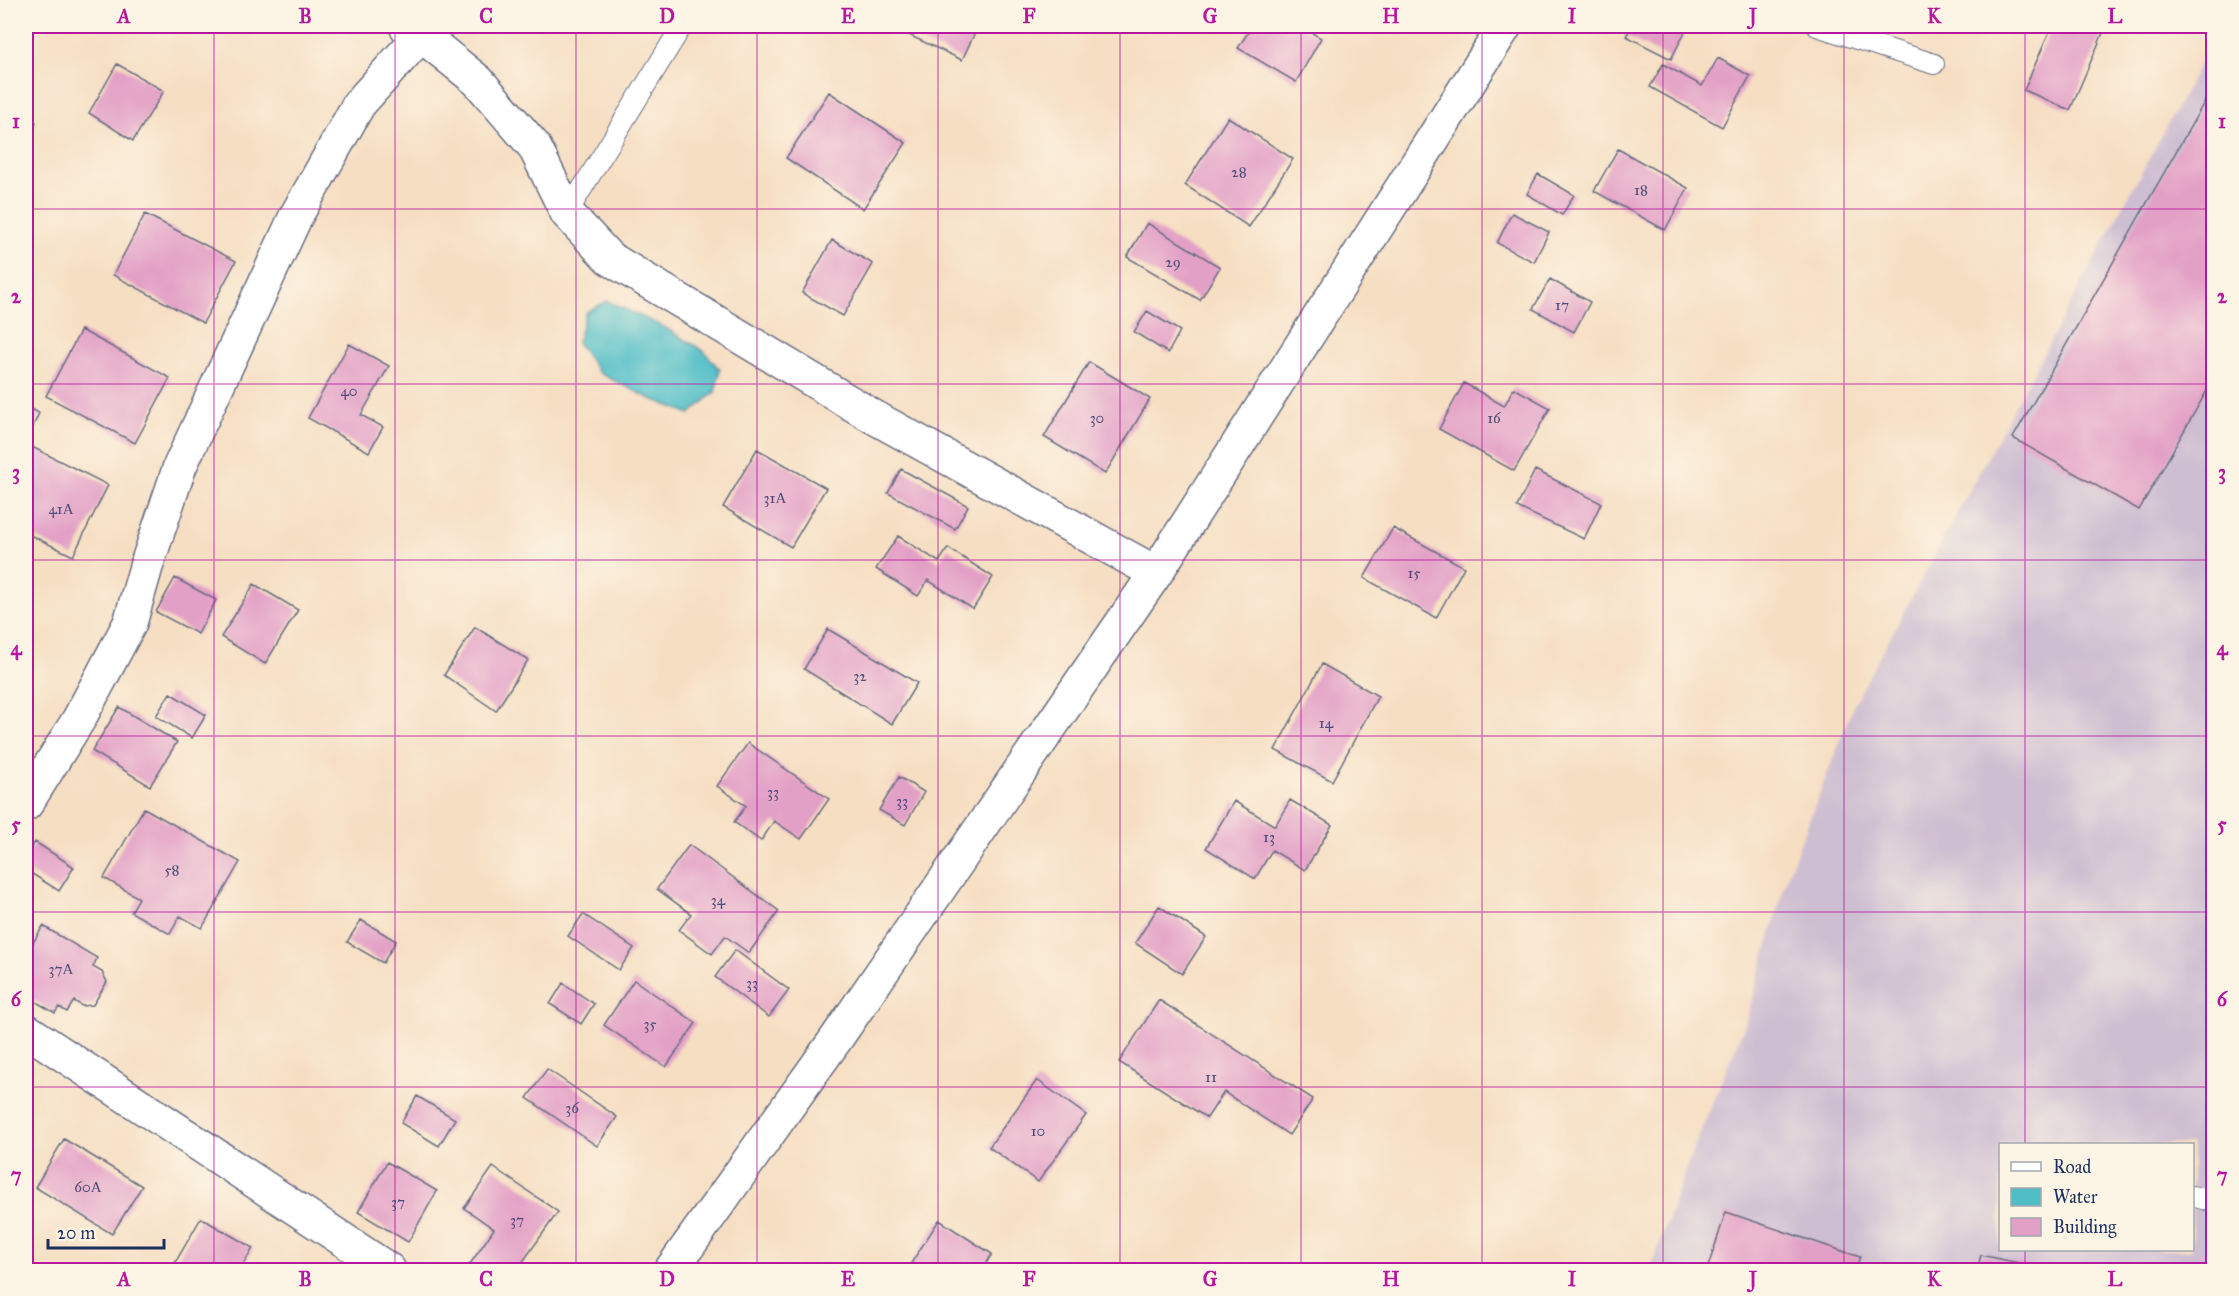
<svg xmlns="http://www.w3.org/2000/svg" width="2239" height="1296" font-family="'IM FELL Great Primer',serif">
<rect width="100%" height="100%" fill="#fcf5e5"/>
<filter id="ink" filterUnits="userSpaceOnUse"><feTurbulence type="fractalNoise" baseFrequency=".0167" numOctaves="2"/><feDisplacementMap in="SourceGraphic" scale="12" xChannelSelector="R" yChannelSelector="G"/><feConvolveMatrix kernelMatrix="1 2 1 2 8 2 1 2 1" color-interpolation-filters="sRGB"/></filter>
<filter id="wash" filterUnits="userSpaceOnUse"><feTurbulence type="fractalNoise" baseFrequency=".008" numOctaves="4" result="noise"/><feDisplacementMap in="SourceGraphic" scale="24" xChannelSelector="R" yChannelSelector="G"/><feGaussianBlur stdDeviation="1.35" result="paint"/><feColorMatrix in="noise" values="0 0 0 0 0 0 0 0 0 0 0 0 0 0 0 0 0 1.4 0 .05"/><feComposite in="paint" operator="in"/></filter>
<g filter="url(#wash)">
<rect width="100%" height="100%" fill="#f6dec3"/>
<!-- industrial -->
<path fill="#cebed1" fill-rule="evenodd" d="M2213,40v1230h-563l41,-115 54,-131 42,-147 68,-175zM2000,1144h192v106h-192z"/>
<!-- water -->
<path fill="#50bec7" stroke="#367692" stroke-width="1.5" d="M607,301l55,25 42,25 16,19 -5,22 -25,22 -41,-16 -50,-25 -22,-31 9,-30z"/>
<g id="blocks">
<!-- building -->
<path fill="#e3a0c6" d="M900,26h78l-16,34 -64,-30z
M1252,26h48l21,12 -25,44 -58,-34z
M1632,26h56l-17,33 -45,-23z
M2052,26h54l-36,84 -46,-20z
M1718,58l32,18 -28,51 -72,-40 13,-23 39,22z
M117,64l47,27 -31,50 -44,-28z
M2214,85v293l-75,132 -126,-72z
M829,92l77,51 -43,66 -77,-51z
M26,117l10,5 -10,20z
M1228,117l65,42 -44,68 -64,-42z
M1618,149l70,39 -23,42 -71,-39z
M1538,174l36,21 -12,20 -35,-21z
M1512,213l37,19 -15,30 -37,-19z
M145,214l91,47 -33,62 -90,-48z
M1147,223l73,44 -20,33 -73,-43z
M832,240l41,24 -30,52 -41,-23z
M1550,279l40,23 -16,30 -41,-23z
M1147,311l33,20 -12,22 -34,-21z
M81,330l89,48 -35,65 -89,-47z
M349,344l40,22 -28,49 22,12 -14,25 -61,-34z
M1089,362l61,37 -45,75 -61,-37z
M1464,383l40,23 10,-18 36,20 -36,63 -75,-42z
M26,406l13,7 -13,29z
M26,444l82,41 -35,71 -47,-23z
M757,449l69,39 -35,59 -68,-40z
M901,469l67,37 -13,23 -67,-36z
M1535,470l66,33 -17,36 -67,-32z
M1393,528l71,39 -28,51 -72,-40z
M898,536l41,26 9,-14 45,29 -20,32 -45,-29 -10,16 -42,-27z
M175,578l41,22 -18,34 -42,-22z
M254,584l44,26 -33,54 -44,-27z
M475,627l53,33 -32,51 -52,-36z
M828,629l89,54 -25,41 -88,-55z
M1322,664l56,32 -46,85 -57,-31z
M170,693l36,22 -14,23 -36,-22z
M119,707l58,35 -27,44 -58,-35z
M748,743l81,56 -28,40 -27,-18 -13,20 -27,-19 12,-16 -29,-20z
M899,777l25,15 -19,33 -26,-15z
M1290,800l42,25 -27,45 -33,-20 -17,29 -49,-31 28,-47 41,25z
M144,808l96,54 -38,66 -22,-12 -10,18 -39,-22 8,-14 -35,-20z
M35,842l39,25 -15,24 -33,-21v-14z
M689,845l90,66 -30,42 -24,-17 -13,18 -33,-24 12,-16 -34,-25z
M1159,906l47,31 -24,37 -47,-31z
M583,914l51,34 -15,22 -51,-34z
M361,920l35,21 -13,22 -36,-21z
M43,926l54,32 -4,9 9,5 5,10 -14,23 -11,1 -8,-5 -7,11 -8,-5 -4,6 -29,-17v-58l7,5z
M735,950l54,40 -20,27 -54,-40z
M634,980l62,43 -30,44 -62,-42z
M563,983l31,21 -13,20 -31,-20z
M1159,1000l154,99 -24,36 -65,-43 -17,26 -88,-56z
M547,1069l70,48 -20,29 -70,-48z
M1037,1080l49,35 -48,67 -49,-35z
M417,1096l38,23 -16,27 -38,-23z
M64,1139l78,47 -30,48 -77,-47z
M387,1162l50,29 -29,51 -50,-30z
M493,1167l65,45 -41,58h-51l28,-41 -30,-21z
M1726,1212l134,45 -5,13h-148z
M201,1218l52,30 -13,22h-69z
M939,1220l53,34 -10,16h-71l-3,-2z
M1981,1255l57,12 -1,3h-60z"/>
</g>
</g>
<g filter="url(#ink)">
<use href="#blocks" fill-opacity="0" stroke="#686c81" stroke-width="1.5"/>
<g fill="none" stroke-linecap="round" stroke-linejoin="round">
<defs>
<path id="service" d="M1817,26l117,38
M567,213l115,-187
M2192,1196l22,6"/>
<path id="minor" d="M406,26l15,9 57,46 56,65 33,67 42,45 265,159 282,156
M26,804l53,-85 51,-96 16,-56 34,-101 116,-250 63,-112 62,-69
M26,1030l363,240
M671,1270l165,-231 320,-466 349,-547"/>
</defs>
<!-- service casing -->
<use href="#service" stroke="#686c81" stroke-width="22"/>
<!-- minor casing -->
<use href="#minor" stroke="#686c81" stroke-width="36"/>
<!-- service -->
<use href="#service" stroke="#fff" stroke-width="20"/>
<!-- minor -->
<use href="#minor" stroke="#fff" stroke-width="33"/>
</g>
</g>
<!-- grid -->
<path fill="none" stroke="#b5179e" stroke-width="1.5" stroke-opacity="0.55" d="M214,26v1244M395,26v1244M576,26v1244M757,26v1244M938,26v1244M1120,26v1244M1301,26v1244M1482,26v1244M1663,26v1244M1844,26v1244M2025,26v1118M26,209h2188M26,384h2188M26,560h2188M26,736h2188M26,912h2188M26,1087h2188M2025,1250v20"/>
<g text-anchor="middle" stroke-width="6" stroke-linejoin="round" paint-order="stroke">
<!-- number labels -->
<g font-size="15" fill="#4d4b78">
<text x="1239" y="177">28</text>
<text x="1641" y="195">18</text>
<text x="1173" y="267">29</text>
<text x="1562" y="310">17</text>
<text x="349" y="396">40</text>
<text x="1097" y="423">30</text>
<text x="1494" y="423">16</text>
<text x="775" y="503">31А</text>
<text x="61" y="514">41А</text>
<text x="1414" y="578">15</text>
<text x="860" y="681">32</text>
<text x="1326" y="728">14</text>
<text x="773" y="797">33</text>
<text x="902" y="806">33</text>
<text x="1269" y="842">13</text>
<text x="172" y="875">58</text>
<text x="718" y="905">34</text>
<text x="61" y="974">37А</text>
<text x="752" y="988">33</text>
<text x="650" y="1029">35</text>
<text x="1211" y="1082">11</text>
<text x="572" y="1113">36</text>
<text x="1038" y="1136">10</text>
<text x="88" y="1192">60А</text>
<text x="398" y="1207">37</text>
<text x="517" y="1225">37</text>
</g>
</g>
<!-- margin -->
<rect width="2239" height="1296" fill="none" stroke="#fcf5e5" stroke-width="66"/>
<!-- legend -->
<rect x="1999" y="1143" width="195" height="108" fill="#fcf5e5" stroke="#a2a6af" stroke-width="1.5"/>
<rect x="2011" y="1162" width="30" height="9" fill="#ffffff" stroke="#a2a6af" stroke-width="1.5"/>
<text x="2053" y="1173" font-size="18" fill="#1b2f5e">Road</text>
<rect x="2011" y="1188" width="30" height="18" fill="#50bec7" stroke="#a2a6af" stroke-width="1.5"/>
<text x="2053" y="1203" font-size="18" fill="#1b2f5e">Water</text>
<rect x="2011" y="1218" width="30" height="18" fill="#e3a0c6" stroke="#a2a6af" stroke-width="1.5"/>
<text x="2053" y="1233" font-size="18" fill="#1b2f5e">Building</text>
<!-- scale -->
<path d="M48 1239v9h116v-9" fill="none" stroke="#1b2f5e" stroke-width="3"/>
<text x="57" y="1239" font-size="18" fill="#1b2f5e" stroke="#fcf5e5" stroke-width="4.5" paint-order="stroke">20 m</text>
<rect x="33" y="33" width="2173" height="1230" fill="none" stroke="#b5179e" stroke-width="2"/>
<g font-size="20" text-anchor="middle" font-weight="bold" fill="#b5179e">
<text x="124" y="23">A</text>
<text x="305" y="23">B</text>
<text x="486" y="23">C</text>
<text x="667" y="23">D</text>
<text x="848" y="23">E</text>
<text x="1029" y="23">F</text>
<text x="1210" y="23">G</text>
<text x="1391" y="23">H</text>
<text x="1572" y="23">I</text>
<text x="1753" y="23">J</text>
<text x="1934" y="23">K</text>
<text x="2115" y="23">L</text>
<text x="16" y="128">1</text>
<text x="2222" y="128">1</text>
<text x="16" y="303">2</text>
<text x="2222" y="303">2</text>
<text x="16" y="479">3</text>
<text x="2222" y="479">3</text>
<text x="16" y="655">4</text>
<text x="2222" y="655">4</text>
<text x="16" y="831">5</text>
<text x="2222" y="831">5</text>
<text x="16" y="1006">6</text>
<text x="2222" y="1006">6</text>
<text x="16" y="1182">7</text>
<text x="2222" y="1182">7</text>
<text x="124" y="1286">A</text>
<text x="305" y="1286">B</text>
<text x="486" y="1286">C</text>
<text x="667" y="1286">D</text>
<text x="848" y="1286">E</text>
<text x="1029" y="1286">F</text>
<text x="1210" y="1286">G</text>
<text x="1391" y="1286">H</text>
<text x="1572" y="1286">I</text>
<text x="1753" y="1286">J</text>
<text x="1934" y="1286">K</text>
<text x="2115" y="1286">L</text>
</g>
</svg>
